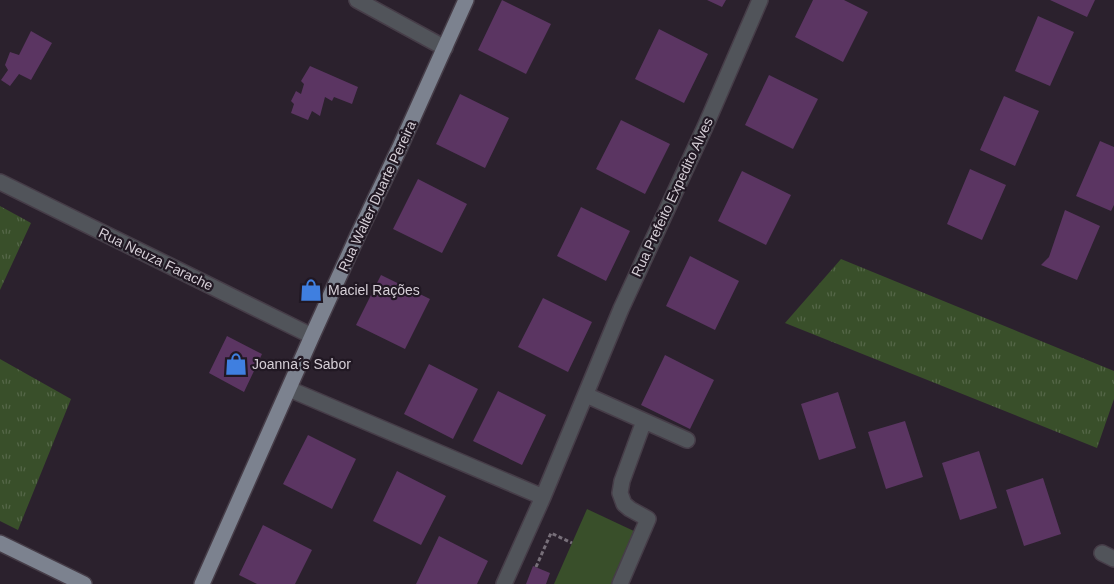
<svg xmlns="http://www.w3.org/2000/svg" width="1114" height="584" font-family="Helvetica,sans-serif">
<defs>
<pattern id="grass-tufts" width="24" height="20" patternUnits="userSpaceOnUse" patternTransform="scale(1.25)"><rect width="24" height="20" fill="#394f2a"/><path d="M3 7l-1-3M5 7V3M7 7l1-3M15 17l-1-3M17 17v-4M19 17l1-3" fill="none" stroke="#556748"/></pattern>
</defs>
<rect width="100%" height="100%" fill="#2b212d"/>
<!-- grass -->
<path fill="url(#grass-tufts)" d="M0,206l31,17 -31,67z
M841,259l273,112v28l-17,49 -312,-125z
M0,359l71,40 -53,131 -18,-9z"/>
<!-- pitch -->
<path fill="#394f2a" d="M587,509l49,23 -23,52h-59z"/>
<!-- building -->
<path fill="#5b3562" d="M502,0l49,24 -25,50 -48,-24z
M707,0h19l-4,7z
M813,0h31l24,12 -25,50 -48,-25z
M1050,0h45l-8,17z
M1038,16l36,16 -24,54 -35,-15z
M659,29l49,25 -24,49 -49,-24z
M31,31l21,12 -21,37 -12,-6 -9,12 -9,-6 7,-10 -3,-5 5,-13 9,3z
M310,66l48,21 -6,17 -18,-7 -2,4 -7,-4 -5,19 -8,-5 -4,9 -17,-7 3,-9 -3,-3 5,-10 5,3 3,-10 -3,-3z
M769,75l49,24 -25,50 -48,-24z
M460,94l49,24 -24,50 -49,-24z
M1004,96l35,15 -24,55 -35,-16z
M621,120l49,24 -25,50 -49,-25z
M1100,141l14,6v58l-3,6 -35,-15z
M970,169l36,16 -24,55 -35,-16z
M742,171l49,24 -25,50 -48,-24z
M418,179l49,25 -25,49 -49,-24z
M581,207l49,24 -24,50 -49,-25z
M1065,210l35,16 -23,54 -36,-15 8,-8z
M690,256l49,25 -24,49 -49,-24z
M381,275l49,24 -25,50 -49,-24z
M543,298l49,24 -24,50 -50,-25z
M227,336l35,18 -18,38 -35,-19z
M665,355l49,25 -24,49 -49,-24z
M429,364l49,25 -25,50 -49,-25z
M498,391l48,24 -24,50 -49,-24z
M838,392l18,56 -37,12 -18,-56z
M905,421l18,56 -37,12 -18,-57z
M308,435l48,24 -24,50 -49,-25z
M979,451l18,57 -37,12 -18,-57z
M397,471l49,25 -25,49 -48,-24z
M1043,478l18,56 -37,12 -18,-56z
M263,525l49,25 -17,34h-38l-18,-9z
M439,536l49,25 -11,23h-61z
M533,566l17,7 -4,11h-20z"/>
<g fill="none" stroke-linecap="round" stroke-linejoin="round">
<defs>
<path id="minor" d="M357,0l88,48
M0,182l312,154
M289,389l254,108
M586,395l101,45
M1102,553l12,6
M504,584l39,-87 78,-188 84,-182 55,-127
M620,584l28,-65 -18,-10 -6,-5 -4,-11 2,-12 22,-60"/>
<path id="major" d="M0,543l84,41
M202,584l110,-248 45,-99 42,-88 67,-149"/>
</defs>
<!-- minor casing -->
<use href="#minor" stroke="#463d48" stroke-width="18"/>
<!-- major casing -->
<use href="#major" stroke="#463d48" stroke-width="18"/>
<!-- path -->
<path stroke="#776f79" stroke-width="3" stroke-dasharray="4 2.5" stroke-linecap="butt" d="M536,567l15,-34 21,10"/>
<!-- minor -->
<use href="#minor" stroke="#51545a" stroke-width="15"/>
<!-- major -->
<use href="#major" stroke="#7c828f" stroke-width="15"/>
</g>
<!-- icons -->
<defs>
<symbol id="shop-bare" viewBox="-9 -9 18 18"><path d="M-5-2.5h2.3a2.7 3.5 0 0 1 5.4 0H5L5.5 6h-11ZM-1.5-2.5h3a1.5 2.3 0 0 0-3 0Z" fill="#3f7fe0" stroke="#211823" stroke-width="2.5" paint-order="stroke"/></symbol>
</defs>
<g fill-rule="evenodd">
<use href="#shop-bare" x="295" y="274" width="32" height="32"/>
<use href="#shop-bare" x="220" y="348" width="32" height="32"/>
</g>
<g text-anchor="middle" stroke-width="4.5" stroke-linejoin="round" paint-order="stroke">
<!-- street labels -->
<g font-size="14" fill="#d6cfd7" stroke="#211823">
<text transform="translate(377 196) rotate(-65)" y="5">Rua Walter Duarte Pereira</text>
<text transform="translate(672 197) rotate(-65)" y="5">Rua Prefeito Expedito Alves</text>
<text transform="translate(156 259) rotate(26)" y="5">Rua Neuza Farache</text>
</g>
<!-- poi labels -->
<g font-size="14" fill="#d6cfd7" stroke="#211823" text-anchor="start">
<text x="328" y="295">Maciel Rações</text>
<text x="252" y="369">Joanna´s Sabor</text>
</g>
</g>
</svg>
